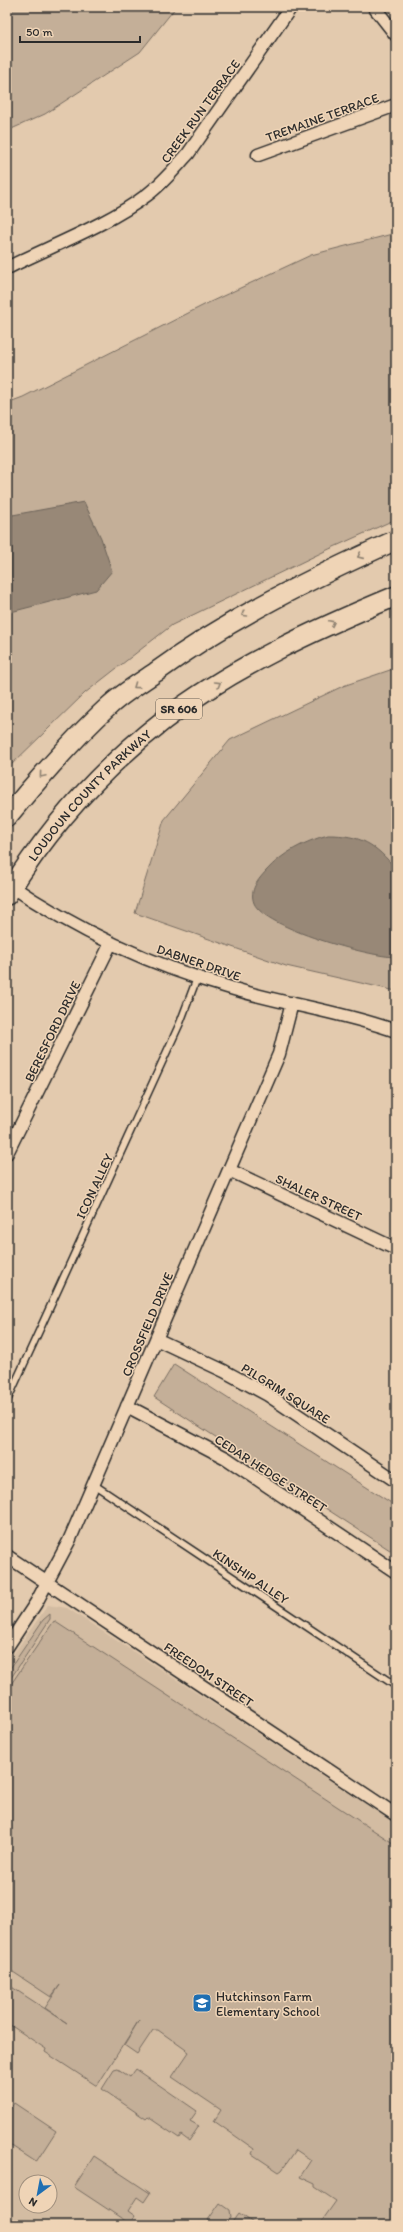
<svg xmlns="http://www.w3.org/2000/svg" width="403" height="2232" font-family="Itim,sans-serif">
<rect width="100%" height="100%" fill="#e3caae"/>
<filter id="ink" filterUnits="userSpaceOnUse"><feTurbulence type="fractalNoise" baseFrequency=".025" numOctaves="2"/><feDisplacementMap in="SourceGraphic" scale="8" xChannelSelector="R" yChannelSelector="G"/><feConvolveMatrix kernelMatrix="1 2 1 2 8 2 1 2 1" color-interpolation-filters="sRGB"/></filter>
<g filter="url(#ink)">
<!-- built -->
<path fill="#d3bca2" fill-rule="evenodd" d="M48,1605l19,3 329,216v401h-389v-562zM26,2182h24v24h-24z"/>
<!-- green -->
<path fill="#c4af98" stroke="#786d62" d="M7,7h169l-36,45 -95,62 -38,17z
M396,233v286l-71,32 -153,74 -87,68 -78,76v-366l16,-6 185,-94 103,-48z
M396,668v323l-110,-25 -151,-53 29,-93 66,-80 113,-54z
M174,1364l222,142v48l-242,-157z
M50,1614v5l-43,65v-11l36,-53z
M54,1621l342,224v380h-77l17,-24 -21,-14v-3l-15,-7 11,-17 -15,-10 -14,20 -3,2 -27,-18 2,-5 -40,-28 7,-11 -49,-33 17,-25 -31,-22h-5l-16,24 -13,-9 15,-25 -42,66 -52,-34 1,-3 -39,-26v-39l60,39 -22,-15 15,-23 -9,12 -44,-29v-278z
M118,2069l12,8 6,-8 61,42 -7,10 9,5 -10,15 -8,-6 -2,3 -31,-21 -2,2 -44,-30 12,-19z
M14,2103l42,28 -20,31 -29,-19v-29z
M94,2156l56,37 -6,9 -7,-5 -9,14 7,5 -5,8 -56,-37z
M220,2203l10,7 1,7 -6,8h-10l-7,-5z
M239,2213l17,12h-26z"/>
<!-- water -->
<path fill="#988877" stroke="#6c6359" d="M84,502l17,36 11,33 -16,19 -89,23v-97z
M328,835c33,0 47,9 68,34v88c-26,0 -132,-29 -142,-54 -5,-13 4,-23 12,-32 16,-18 39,-30 62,-36z"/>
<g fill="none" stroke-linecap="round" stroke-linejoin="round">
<defs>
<path id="service" d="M7,1401l173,-378 17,-45
M93,1484l303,202"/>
<path id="minor" d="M374,7l22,28
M258,155l138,-50
M7,268c44,-22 102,-44 140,-73 16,-12 28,-27 41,-41l103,-147
M7,883c70,48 146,83 227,106 54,16 109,23 162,42
M7,1153l104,-210
M229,1170l167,79
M156,1339l68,32 44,24 128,86
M127,1406l99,52 170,114
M7,1556l389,259
M7,1647l29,-44 33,-62 210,-487 13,-51"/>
<g id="primary">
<path d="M7,817c32,-39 65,-77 102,-111 14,-13 31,-23 47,-34 74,-54 156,-94 240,-132"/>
<path id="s1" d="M7,895c41,-66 95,-127 157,-175 69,-53 152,-91 232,-124"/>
</g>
</defs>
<!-- service casing -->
<use href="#service" stroke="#2b2b2b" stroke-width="9"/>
<!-- minor casing -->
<use href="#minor" stroke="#2b2b2b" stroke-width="15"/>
<!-- primary casing -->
<use href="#primary" stroke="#2b2b2b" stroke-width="22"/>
<!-- service -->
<use href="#service" stroke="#efd4b6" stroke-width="6"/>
<!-- minor -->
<use href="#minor" stroke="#efd4b6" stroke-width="12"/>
<!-- primary -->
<use href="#primary" stroke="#efd4b6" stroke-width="19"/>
</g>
<!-- one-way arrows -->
<defs><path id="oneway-chevron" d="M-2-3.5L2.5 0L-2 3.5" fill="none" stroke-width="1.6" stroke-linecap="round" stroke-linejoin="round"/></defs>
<g stroke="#8d8070">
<use href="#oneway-chevron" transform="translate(360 556) rotate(156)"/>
<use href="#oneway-chevron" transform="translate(244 614) rotate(149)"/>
<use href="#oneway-chevron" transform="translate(332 623) rotate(-26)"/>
<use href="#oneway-chevron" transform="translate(218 684) rotate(-30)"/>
<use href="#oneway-chevron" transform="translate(136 686) rotate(144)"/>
<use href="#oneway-chevron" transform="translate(42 775) rotate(130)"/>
</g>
</g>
<!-- icons -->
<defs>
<symbol id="school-square" viewBox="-11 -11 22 22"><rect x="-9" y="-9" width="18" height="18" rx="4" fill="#1f6fb2" stroke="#efd4b6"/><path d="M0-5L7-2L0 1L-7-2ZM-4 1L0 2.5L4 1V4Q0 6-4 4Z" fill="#fff"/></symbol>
</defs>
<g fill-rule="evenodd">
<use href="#school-square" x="191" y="1992" width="22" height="22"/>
</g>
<g text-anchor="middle" stroke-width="3" stroke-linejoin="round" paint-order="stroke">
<!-- shield labels -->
<rect fill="#efd4b6" stroke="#665e55" stroke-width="1" x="156" y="699" width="46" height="20" rx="3"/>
<g font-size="12" font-weight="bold" fill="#2b2b2b">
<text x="179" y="713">SR 606</text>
</g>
<!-- street labels -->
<g font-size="13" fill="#2b2b2b" stroke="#efd4b6">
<text transform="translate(200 111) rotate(-54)" y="5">CREEK RUN TERRACE</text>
<text transform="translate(322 117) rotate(-20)" y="5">TREMAINE TERRACE</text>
<text dy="5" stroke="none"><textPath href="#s1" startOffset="130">LOUDOUN COUNTY PARKWAY</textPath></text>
<text transform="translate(199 962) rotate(19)" y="5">DABNER DRIVE</text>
<text transform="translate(52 1031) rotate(-64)" y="5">BERESFORD DRIVE</text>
<text transform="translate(94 1186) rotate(-65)" y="5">ICON ALLEY</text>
<text transform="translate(319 1197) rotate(25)" y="5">SHALER STREET</text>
<text transform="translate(147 1324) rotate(-67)" y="5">CROSSFIELD DRIVE</text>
<text transform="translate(286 1393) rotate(32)" y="5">PILGRIM SQUARE</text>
<text transform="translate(271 1473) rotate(33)" y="5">CEDAR HEDGE STREET</text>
<text transform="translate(251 1576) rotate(34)" y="5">KINSHIP ALLEY</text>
<text transform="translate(209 1674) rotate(34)" y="5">FREEDOM STREET</text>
</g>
<!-- poi labels -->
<g font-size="13" fill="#2b2b2b" stroke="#efd4b6" text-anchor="start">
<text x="216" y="2001">Hutchinson Farm<tspan x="216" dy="15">Elementary School</tspan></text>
</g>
</g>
<!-- margin -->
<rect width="403" height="2232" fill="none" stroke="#efd4b6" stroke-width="24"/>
<rect x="12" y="12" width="379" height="2208" fill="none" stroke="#2b2b2b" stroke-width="1.5" filter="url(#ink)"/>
<!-- north arrow -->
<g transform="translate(38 2194) rotate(212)"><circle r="19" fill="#efd4b6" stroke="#a1907e"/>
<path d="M0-3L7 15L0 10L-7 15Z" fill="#1f6fb2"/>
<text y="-6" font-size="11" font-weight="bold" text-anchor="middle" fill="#2b2b2b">N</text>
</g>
<!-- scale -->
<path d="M20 36v6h120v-6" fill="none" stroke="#2b2b2b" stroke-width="2"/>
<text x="26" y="36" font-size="12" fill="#2b2b2b" stroke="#efd4b6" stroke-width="3" paint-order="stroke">50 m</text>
</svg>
